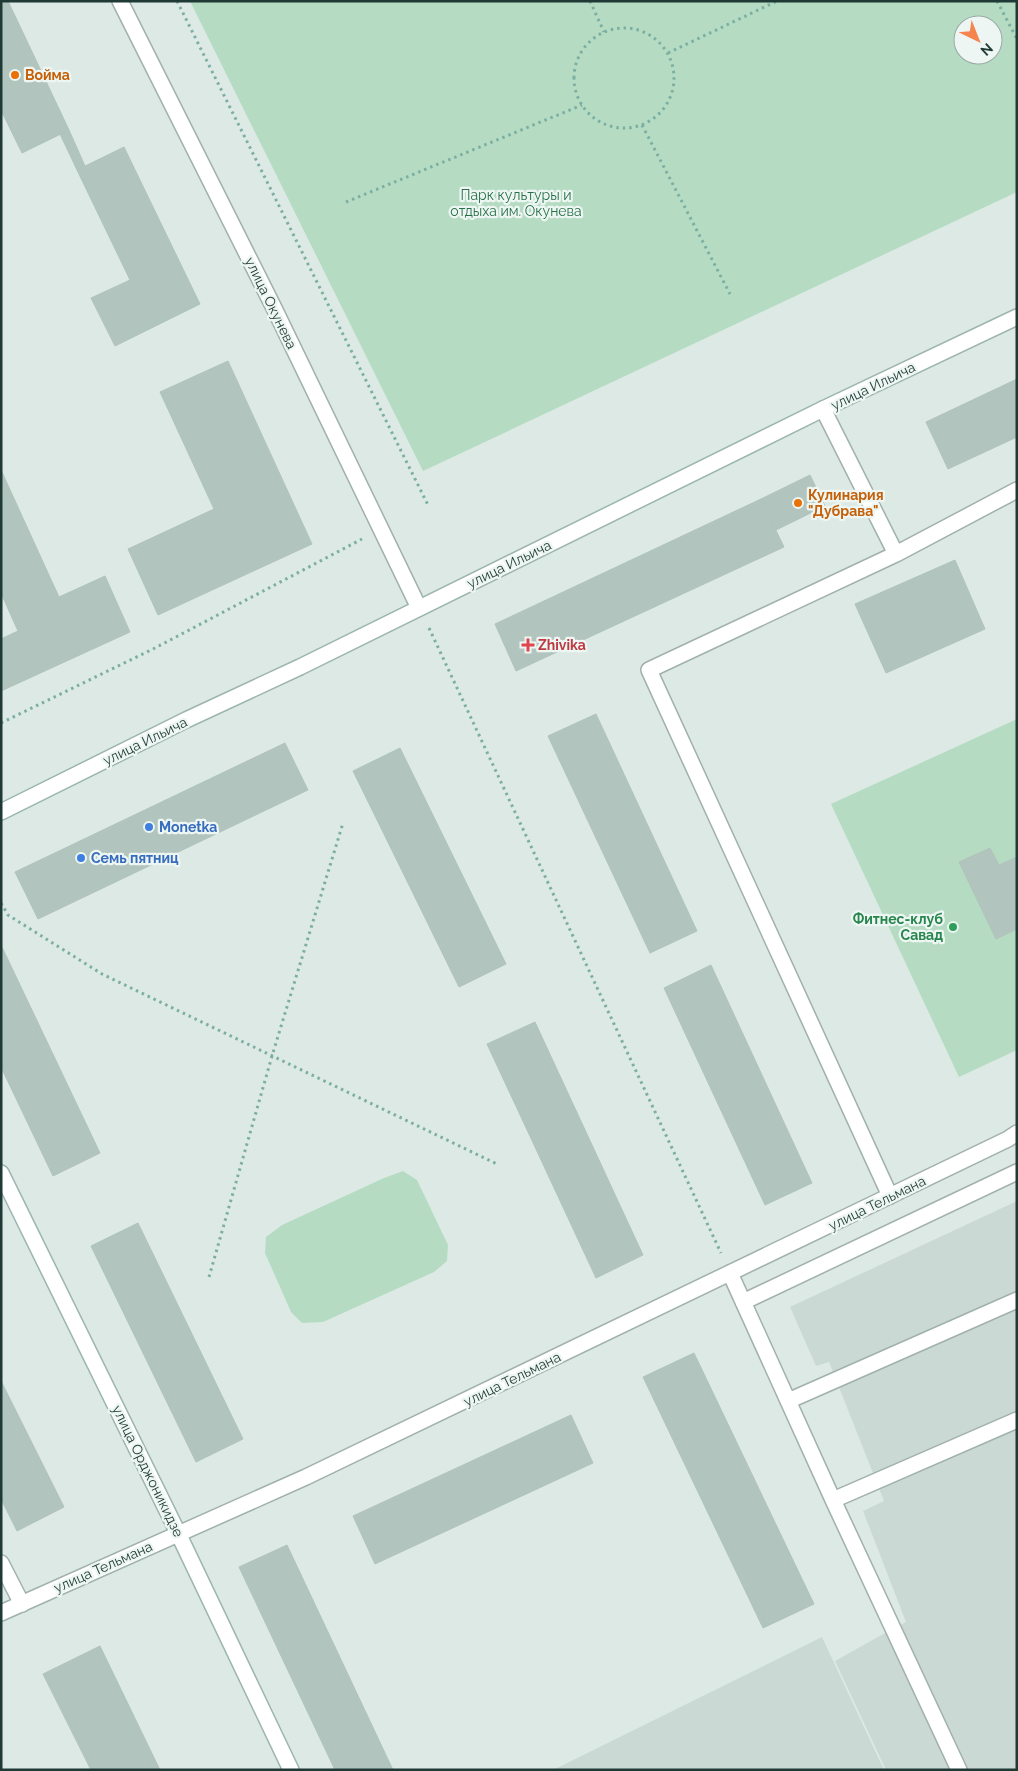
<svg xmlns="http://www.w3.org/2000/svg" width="1018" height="1771" font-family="Raleway,sans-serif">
<rect width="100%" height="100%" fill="#dde9e5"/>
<!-- built -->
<path fill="#cbd9d4" d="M1017,1201v569h-131l-51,-109 59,-33 12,-6 -43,-111 21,-10 -55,-139 -13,4 -26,-59z
M822,1637l62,133h-331z"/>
<!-- green -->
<path fill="#b5dcc2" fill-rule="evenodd" d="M190,1h827v191l-594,279zM963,25h30v30h-30z
M1017,719v331l-58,27 -128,-273z
M403,1171l14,9 31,65 -1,16 -13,11 -111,50 -21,1 -11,-11 -26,-59 1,-16 16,-12 102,-47z"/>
<!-- building -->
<path fill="#b2c4be" stroke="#b0c3bc" d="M1,1h7l61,129 -47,23 -21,-43z
M69,130l16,36 -8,4 -17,-36z
M124,147l76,157 -85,42 -24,-48 39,-18 -53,-110z
M228,361l84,183 -154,71 -30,-66 86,-40 -54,-117z
M1017,379v58l-69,32 -22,-47z
M1,470l58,127 46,-21 25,56 -129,59v-52l17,-8 -17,-38z
M810,475l15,31 -49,24 -15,-31z
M761,499l23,48 -268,124 -21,-47z
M955,560l30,69 -99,44 -31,-69z
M596,714l101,217 -47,22 -102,-217z
M285,743l23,47 -270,129 -23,-47z
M400,748l106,216 -47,23 -106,-216z
M990,848l9,17 18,-8v72l-21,10 -37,-77z
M1,945l99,208 -47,23 -52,-109z
M711,965l101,218 -47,22 -101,-217z
M535,1022l108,233 -47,23 -109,-234z
M138,1223l105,216 -47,23 -105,-216z
M694,1353l120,251 -51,24 -120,-251z
M1,1381l63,126 -47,24 -16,-32z
M571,1415l22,48 -218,101 -22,-48z
M287,1545l106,225h-58l-96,-203z
M100,1646l60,124h-69l-48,-96z"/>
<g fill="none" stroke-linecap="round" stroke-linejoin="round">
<defs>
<path id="lane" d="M823,409l73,145
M890,1196l-241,-526 247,-116 121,-64
M730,1273l103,227 126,270
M743,1302l274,-130
M788,1401l229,-101
M833,1500l184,-80
M1,1563l21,41"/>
<path id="street" d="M120,1l155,309 144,298
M1,1613l305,-136 702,-338 9,-6"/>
<path id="secondary" d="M1,812l185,-92 114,-53 523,-258 194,-92
M1,1173l177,360 113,237"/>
</defs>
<!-- lane casing -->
<use href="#lane" stroke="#a0b1ac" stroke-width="18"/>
<!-- street casing -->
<use href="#street" stroke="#a0b1ac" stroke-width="18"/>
<!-- secondary casing -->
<use href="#secondary" stroke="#9cb5ae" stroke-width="18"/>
<!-- path -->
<path stroke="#7caea2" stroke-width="3" stroke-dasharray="2.5 4" stroke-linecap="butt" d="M177,1l251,504
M590,1l14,31
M997,1l20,38
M574 78a50 50 0 1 1 100 0a50 50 0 1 1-100 0Z
M668,53l109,-52
M642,125l88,169
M346,202l236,-97
M429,628l292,625
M1,723l154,-75 207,-109
M1,903l7,12 94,59 397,191
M209,1277l63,-221 71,-233"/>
<!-- lane -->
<use href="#lane" stroke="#fff" stroke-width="15"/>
<!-- street -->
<use href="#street" stroke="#fff" stroke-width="15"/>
<!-- secondary -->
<use href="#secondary" stroke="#fff" stroke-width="15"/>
</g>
<!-- markers -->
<g fill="#e8710a" stroke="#edf6f2" stroke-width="2">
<circle cx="15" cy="75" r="5"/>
<circle cx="798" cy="503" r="5"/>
</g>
<path fill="#e0444e" stroke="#edf6f2" stroke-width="2" d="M525.5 637.5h5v5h5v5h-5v5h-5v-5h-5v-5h5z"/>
<g fill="#3f7fe0" stroke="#edf6f2" stroke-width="2">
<circle cx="149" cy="827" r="5"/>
<circle cx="81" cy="858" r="5"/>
</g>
<circle fill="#2e9e5b" stroke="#edf6f2" stroke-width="2" cx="953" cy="927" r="5"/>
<g text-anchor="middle" stroke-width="4.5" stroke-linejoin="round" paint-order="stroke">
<!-- food labels -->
<g font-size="14" font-weight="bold" fill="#c56008" stroke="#edf6f2" text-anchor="start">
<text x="25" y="80">Войма</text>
<text x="808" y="500">Кулинария<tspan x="808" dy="16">"Дубрава"</tspan></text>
</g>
<!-- park labels -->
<g font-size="14" fill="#287049" stroke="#edf6f2">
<text x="516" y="200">Парк культуры и<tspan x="516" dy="16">отдыха им. Окунева</tspan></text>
</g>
<!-- street labels -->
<g font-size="14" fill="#1f3934" stroke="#edf6f2">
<text transform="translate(271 303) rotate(64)" y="5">улица Окунева</text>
<text transform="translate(873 386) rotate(-26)" y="5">улица Ильича</text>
<text transform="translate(509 564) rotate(-26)" y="5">улица Ильича</text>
<text transform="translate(145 741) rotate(-26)" y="5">улица Ильича</text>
<text transform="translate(877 1203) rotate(-26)" y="5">улица Тельмана</text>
<text transform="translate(512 1379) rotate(-26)" y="5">улица Тельмана</text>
<text transform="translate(148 1471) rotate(64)" y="5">улица Орджоникидзе</text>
<text transform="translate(103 1567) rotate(-24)" y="5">улица Тельмана</text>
</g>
<!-- health labels -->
<g font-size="14" font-weight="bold" fill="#be3a42" stroke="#edf6f2" text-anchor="start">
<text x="538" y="650">Zhivika</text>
</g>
<!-- shop labels -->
<g font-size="14" font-weight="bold" fill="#366cbe" stroke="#edf6f2" text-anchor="start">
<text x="159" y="832">Monetka</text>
<text x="91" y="863">Семь пятниц</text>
</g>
<!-- leisure labels -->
<g font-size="14" font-weight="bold" fill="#27864d" stroke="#edf6f2" text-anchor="end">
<text x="943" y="924">Фитнес-клуб<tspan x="943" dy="16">Савад</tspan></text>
</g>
</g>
<!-- border -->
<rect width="1018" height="1771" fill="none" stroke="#1f3934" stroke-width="5"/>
<!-- north arrow -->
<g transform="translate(978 40) rotate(137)"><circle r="24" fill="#edf6f2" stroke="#9baaa6"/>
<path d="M0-4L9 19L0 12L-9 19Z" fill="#f5844f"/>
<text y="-8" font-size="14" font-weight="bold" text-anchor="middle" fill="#1f3934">N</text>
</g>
</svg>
